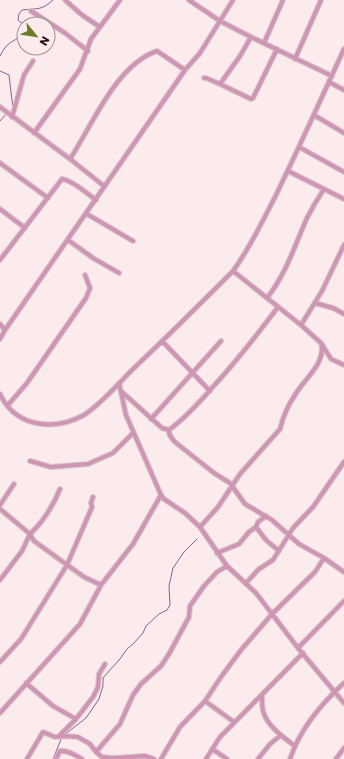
<svg xmlns="http://www.w3.org/2000/svg" width="344" height="759" font-family="Poppins,sans-serif">
<rect width="100%" height="100%" fill="#fbebed"/>
<g fill="none" stroke-linecap="round" stroke-linejoin="round">
<!-- stream -->
<path stroke="#8e5d8f" stroke-width="1" d="M24,25l-6,-5 1,-6 3,-4c16,-2 19,1 31,-10
M0,56c7,-14 11,-13 23,-21l1,-2
M0,71l9,4 4,34 -4,4
M0,121l6,-7
M64,735l22,-17 13,-19 4,-13v-8l6,-7 11,-12 7,-10 7,-6 9,-10 3,-7 13,-12 8,-4 3,-5 -1,-19 4,-18 11,-16 13,-13
M53,759l9,-22"/>
<defs>
<path id="minor" d="M65,0l17,15 18,12
M189,0l31,21 31,16
M31,11l34,22 23,18
M264,43l19,-43
M295,59l26,-59
M204,78h2l14,6 20,-28 11,-19 81,39
M329,82l15,8
M220,84l31,15 2,-1 24,-49
M0,107l70,52 34,27
M314,115l30,18
M12,117l12,-42 9,-14
M34,133l46,-64 11,-30 29,-39
M299,147l45,25
M70,159c23,-35 46,-94 87,-108l28,19
M0,163l48,35
M288,171l56,28
M0,209l25,19
M87,214l46,27
M68,240l25,18 26,15
M0,260l62,-81c10,1 26,15 34,21
M233,271l68,54 20,18 10,16 13,6
M267,298c19,-24 28,-53 40,-80 5,-10 11,-20 17,-29
M315,303l18,5 11,6
M0,324l5,6
M301,325l21,-34 22,-46
M0,339l5,-9 180,-260 15,-17 33,-53
M162,341l48,50
M119,383l7,32 35,80 3,4 21,14 15,14 27,39 29,27 42,55 46,55
M122,392l40,36 7,2c16,-12 29,-26 42,-41 24,-26 46,-54 67,-82
M0,394c16,34 55,37 84,21 16,-10 35,-32 49,-46 34,-32 67,-65 100,-98 17,-23 29,-49 42,-74 24,-49 46,-98 69,-148
M8,405l19,-22 59,-85 4,-10 -5,-13
M151,419l70,-78
M169,430c-1,6 3,8 6,12l39,31 16,10 15,21 27,16 27,24 25,14 20,14
M30,461l21,6 37,-3 25,-11 20,-20
M60,489c-7,17 -16,32 -30,45l4,7 50,36 17,8
M0,505l14,-21
M0,509l30,25 -8,17 -22,29
M266,516l-8,6 -2,5 10,13 13,11
M200,527l18,-20 22,-33 40,-45c3,-12 8,-24 15,-34 8,-15 32,-32 26,-52
M217,553l22,-9 10,-12 7,-5
M246,583l13,-14 14,-9 20,-32 20,-21 31,-45
M298,648l46,-47
M0,662l21,-23 46,-74 25,-58 -1,-4 2,-6
M26,683l27,23 23,13
M262,695c0,5 0,11 1,16 4,15 20,26 32,35
M205,701l29,21
M0,713l80,-89 21,-39 32,-41 28,-49
M60,735l16,-16 17,-22 5,-10 1,-13 6,-10
M212,749l15,10
M96,752l24,-28 13,-29 8,-11 20,-18 8,-12 20,-37 1,-11 14,-20 13,-14 10,-6
M27,759l16,-27 12,5 10,-1 13,1 12,7 6,8 6,5 12,1 31,-2 9,3
M56,759l4,-8c8,-1 15,4 22,8
M161,759l19,-32 25,-26 16,-24 20,-27 31,-36 43,-42 9,-14
M206,759l14,-22 83,-84
M258,759l12,-15 11,-9
M290,759c10,-30 31,-55 54,-76
M336,759l8,-11"/>
</defs>
<!-- minor casing -->
<use href="#minor" stroke="#d7c8ca" stroke-width="6"/>
<!-- minor -->
<use href="#minor" stroke="#d095b5" stroke-width="4"/>
</g>
<!-- north arrow -->
<g transform="translate(36 36) rotate(120)"><circle r="19" fill="#fbebed" stroke="#a19395"/>
<path d="M0-3L7 15L0 10L-7 15Z" fill="#6c7b29"/>
<text y="-6" font-size="11" font-weight="bold" text-anchor="middle" fill="#1b0f11">N</text>
</g>
</svg>
